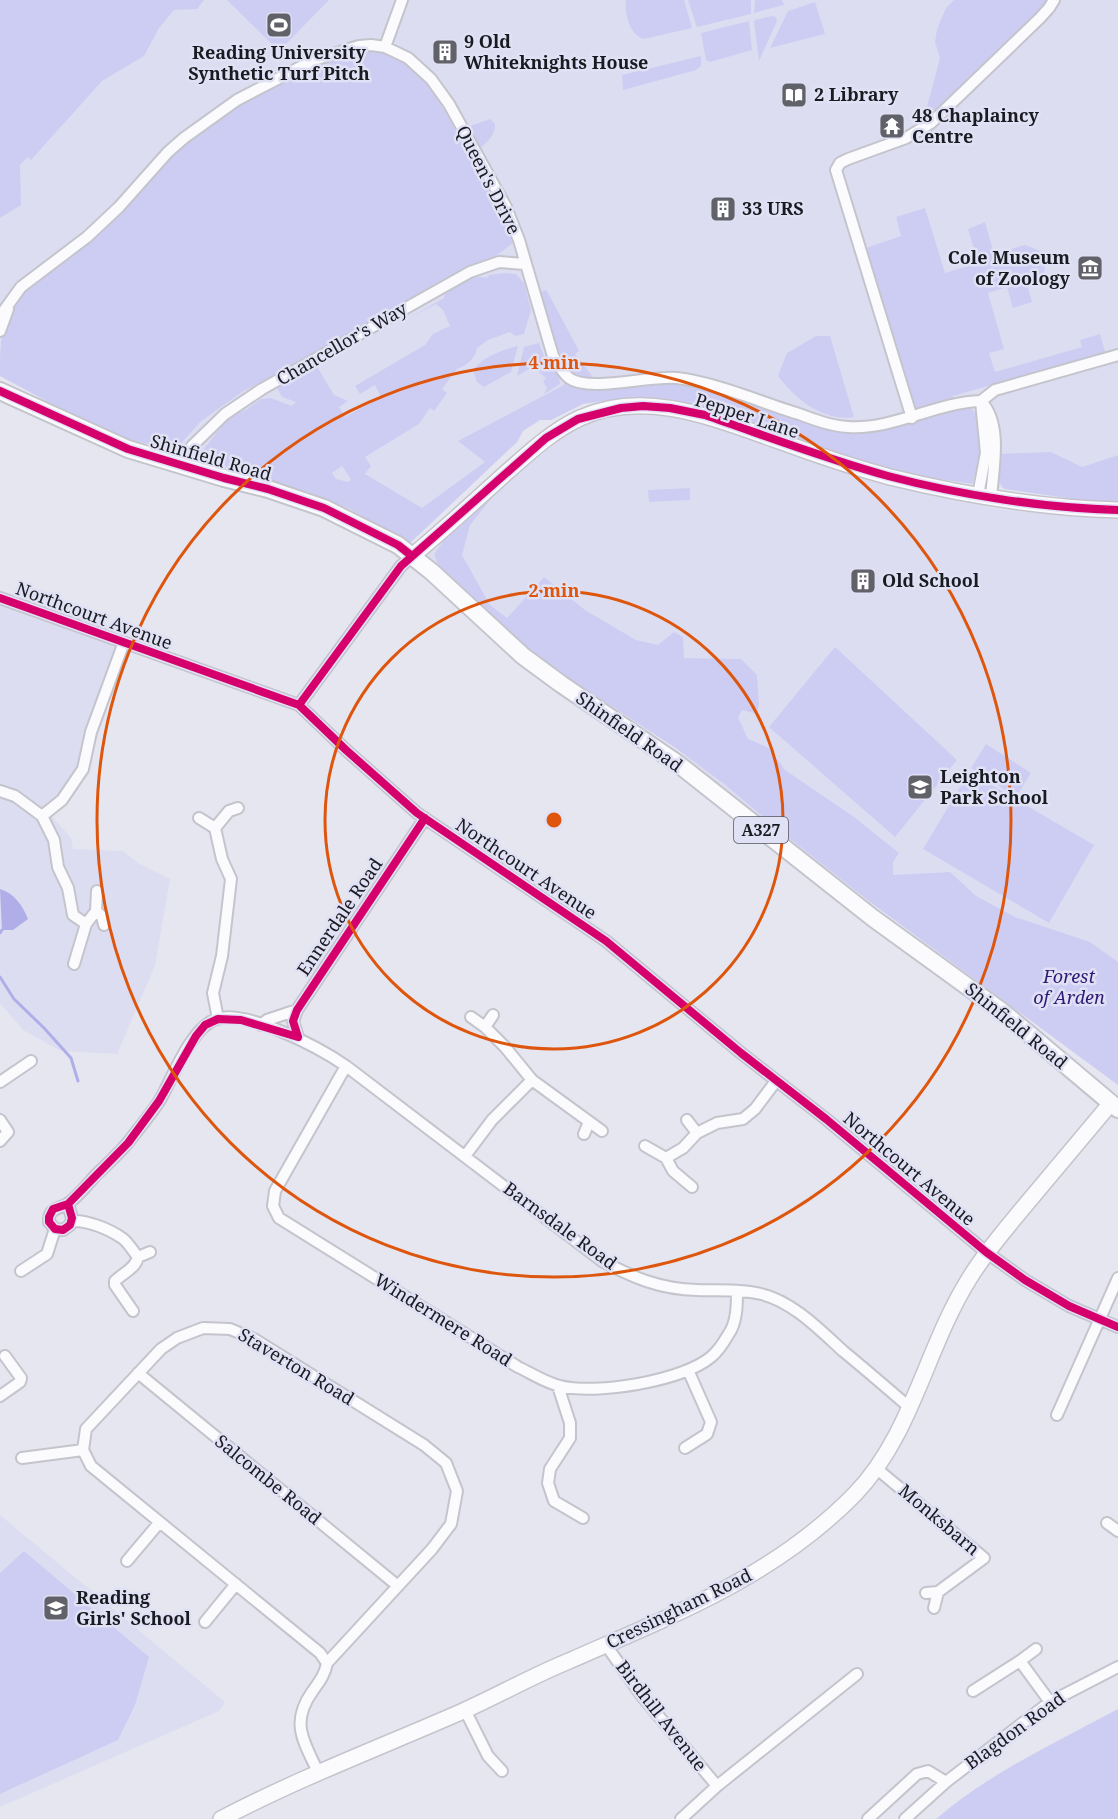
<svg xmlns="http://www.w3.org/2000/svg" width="1118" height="1819" font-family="'Noto Serif',serif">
<rect width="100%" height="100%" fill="#e6e6f1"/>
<!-- built -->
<path fill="#ddddf1" d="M0,0h1118v503h-16l-195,-29 -53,-15 -148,-50 -52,-10 -45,1 -26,4 -32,16h-11l-17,11 -6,11 -108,102 -59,-35 -42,-17 -69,-17 -39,-21 -67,-13 -133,-65z
M654,413l46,7 207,69 98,21 113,9v566l-351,-260 -90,-76 -102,-67 -48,-29 -96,-92 -3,-7 4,-8 102,-91 48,-32 37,-9z
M0,590l126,45 -16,66 -23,66 -35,49 19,22 2,11 50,2 15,12 32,16 -15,87 -38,88 -56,-3 -38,-21 -23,-27z
M0,1515l225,187 -6,9 -219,96z"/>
<!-- green -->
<path fill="#cdcdf3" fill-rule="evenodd" d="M0,0h204l-7,9 -23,1 -15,18 -15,28 -42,25 -71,79 -3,-3 -8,8 1,40 -21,13z
M227,0h102l-50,51z
M626,0h58l8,28 -48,11c-14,-3 -20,-26 -18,-39z
M688,0h63v14l-54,13z
M755,0h27l2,5 -30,8z
M954,0h94l-4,6 -110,106 -7,-5 13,-49 -5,-16 2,-13 9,-21z
M815,2l10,32 -55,14 18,-37z
M772,16l4,1 1,4 -18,40 -5,-39 1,-2z
M749,21l3,29 -42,12 -4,-2 -5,-27z
M363,50c6,1 13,0 19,1 38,10 60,54 77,86l11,-11 20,-7 5,5c1,14 -14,23 -24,32l9,19 21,35 12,33 -21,16 -15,5 -235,128 -42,30 -24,27 -43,-8 -46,-18 -87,-47c0,-29 0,-49 15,-75 13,-19 36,-28 54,-42 6,-5 11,-10 17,-15 34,-31 63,-66 96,-98 43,-42 124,-79 181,-96z
M701,56v10l-5,4 -73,20 -1,-15z
M925,208l20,65 33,-10 -10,-34 17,-7 9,32 31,-9 21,8 -2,23 -18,5 6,21 -19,6 -6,-21 -19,6 16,56 -15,4 6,19 87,-25 -2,-7 20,-6 5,18 -152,44 2,7 9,-2 13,14 5,34 -10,35 -65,-10 -53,-15 -148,-50 -52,-10 -45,1 -26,4 -32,16h-11l-17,11 -6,11 -108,102 -59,-35 -42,-17 -69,-17 -39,-21 28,-36 19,-9 14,-10 10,-1 21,8 4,-4 -14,-5 -5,-9 39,-23 18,30 14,6 -9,6 6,10 36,-20 -6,-12 -15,9 -5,-8 70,-41 8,-11 17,-8 -7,-16 -7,-6 -27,14 35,-20 1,-6 8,-9c8,-1 18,-5 26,-6 3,0 6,1 10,0l-1,-2 18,-2 10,1 8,9 7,27 -7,24 -9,2 -5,-4 -22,8 -11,8c-1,9 -10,18 -20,21l-15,20 5,4 -13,18 -4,-3 -11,16 -54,33 6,9 -6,8 57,34 63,-46 -27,-21 104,-55 8,-7 12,4 95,-5 170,49 65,-9 -52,-168 41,-14 -5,-19zM342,466l9,13 -3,3 -12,-3 -4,-6z
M544,290l3,1 32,60 -4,3 21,27c-41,-9 -38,-28 -49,-64 -2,-6 -3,-13 -7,-17l1,-8z
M816,336h14l24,81c-30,5 -59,-18 -76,-41l9,-23z
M539,343l7,18 -10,8 -2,-3 -17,10 7,-29z
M518,346l-7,26 -27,15 -7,-5 -4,-12c11,-14 29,-20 45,-24z
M551,364l8,12 1,8 -16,10 3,-6 -4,-7 3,-3 -8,-7z
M1051,452l31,15 36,-12v48h-16l-98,-14 -7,-11v-24z
M506,480l-36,45 -8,30 28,50 17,13 37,-41 41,33 51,30 22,5 16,-13 9,5 1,21 57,1 16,16 2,29 -2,10 -15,-4 -4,7 10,22 21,9 16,22 69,47 45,36 -6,9v13l57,-3 26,24 39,21 75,25 28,20v123l-252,-186 -97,-77 -46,-39 -46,-34 -102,-67 -48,-29 -88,-86 -5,-13 14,-19z
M690,488v12l-41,2 -1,-12z
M835,647l122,113 -62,77 -126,-110z
M986,744l45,29 -15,24 -45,-29z
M969,772l125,73 -45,78 -126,-74z
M24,1551l125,106 -14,48 -17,35 -118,54v-221z
M1118,1709v110h-182c53,-46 121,-77 182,-110z"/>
<!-- water -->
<path fill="#b0aee9" d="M0,889c14,4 23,17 28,30l-15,11h-11z"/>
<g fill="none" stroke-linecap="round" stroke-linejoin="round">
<!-- stream -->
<path stroke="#b0aee9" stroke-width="3" d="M0,933l2,-3
M0,977l14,22 30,29 27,30 7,23"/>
<defs>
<path id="street" d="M385,47l17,-47
M0,316l21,-29 66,-50 32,-30 49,-55 16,-14 53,-38 77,-40 45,-14 12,-1 14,2 23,11 23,21 18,25 57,103 13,33 34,116c5,8 9,16 16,22 20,15 81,-3 108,0 37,4 86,25 122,36 16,6 32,12 49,13 46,3 88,-25 133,-26
M0,331l8,-22
M981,401l14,-11 123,-35
M981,401c22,24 12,67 10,97
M912,418l-76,-248 4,-7 8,-4 58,-21 25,-15 109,-105 9,-10 5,-8
M184,466l8,-20 33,-32 37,-25 208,-117 29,-10 26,2
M978,495l8,-42 -5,-52
M0,598l299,107 47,45 71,63 189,128 135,112 85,66 160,133 39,28 44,26 49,21
M299,705l102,-139 11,-10
M0,791l15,5 27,20 12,24 4,27 10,21 5,27 13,9 -12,40
M42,816l20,-16 21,-31 8,-37 33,-90
M199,818l16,10
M96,911l1,-20
M86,924l10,-13 6,5 2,9
M471,1017l14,10 20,20 27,33 70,51
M218,1019l-5,-26 9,-37 9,-77 -9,-20 -7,-31 14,-17 9,-3
M261,1025l6,-5 30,-10
M485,1027l8,-12
M298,1037l-5,-16 4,-11 128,-192
M346,1066l-71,125 -2,15 6,12 239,149c13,6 28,16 42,19 37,9 122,-5 151,-29 6,-5 13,-15 17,-22 9,-12 9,-30 9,-44
M0,1082l31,-21
M0,1120l8,12 -8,9
M687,1120l10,13
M584,1134l5,-12
M645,1146l21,12 17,-10 14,-15 20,-10 26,-4 12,-10 21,-28
M465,1156l27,-36 40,-40
M666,1158l7,13 19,16
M68,1204l4,14 -2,7 -7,5 -8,-1 -6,-7c-1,-16 12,-12 21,-20 9,-7 17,-17 25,-26 12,-12 25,-23 35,-36 10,-13 21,-26 30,-40 13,-23 31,-72 56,-81 31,-10 104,29 130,47l256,195c32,17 58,28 95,29 21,1 43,-1 64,4 31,7 59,36 82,57 22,18 44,37 66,56
M72,1221c15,-1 37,8 50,17 6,4 11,13 16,19l12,-5
M21,1271l26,-17 8,-25
M133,1311l-18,-26v-4c8,-8 21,-13 23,-24
M138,1373l260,213
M558,1386l12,37v15l-20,31 -2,14 6,18 29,17
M0,1396l20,-14 1,-4 -16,-22
M1057,1415l61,-137
M685,1448l22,-14 4,-12 -23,-52
M22,1458l61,-8
M877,1469l107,89 -46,34 -12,1
M1107,1523l11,8
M127,1561l32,-38
M934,1608l4,-16
M205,1622l31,-38
M606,1645l35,50 76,91 140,-112
M1036,1649l-16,12 30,41
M973,1691l47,-30
M465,1710l23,46 14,15
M318,1772c-14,-30 -28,-49 -6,-80 7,-10 13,-17 15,-29l105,-114 19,-25 6,-33 -11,-28 -22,-18 -170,-106 -24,-10 -27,-1 -26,10 -16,11 -75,80 -3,21 8,16 229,187 7,10
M681,1819l36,-33
M868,1819l49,-45 11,-3 18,11 104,-80 68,-35
M905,1819l41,-37"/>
<path id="secondary" d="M412,556c33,-27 64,-56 95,-84 23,-20 45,-41 73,-54 67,-30 138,2 202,24 35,13 71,25 108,35 74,18 152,31 228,33
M221,1819c78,-41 160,-72 240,-107 36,-16 71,-36 108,-51 104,-46 205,-84 286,-167 57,-59 71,-146 114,-215 15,-25 35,-48 54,-71 29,-35 59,-70 88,-105"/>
<path id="primary" d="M0,391l128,58 96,29 44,11 56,19 74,37 34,27 91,84 38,28 116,79 196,155 131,95 114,96"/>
</defs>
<!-- street casing -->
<use href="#street" stroke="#c4c4cd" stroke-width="14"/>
<!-- secondary casing -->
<use href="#secondary" stroke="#c4c4cd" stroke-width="18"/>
<!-- primary casing -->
<use href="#primary" stroke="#c4c4cd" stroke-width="20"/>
<!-- street -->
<use href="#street" stroke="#fbfbfd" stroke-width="10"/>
<!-- secondary -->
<use href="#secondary" stroke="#fbfbfd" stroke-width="15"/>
<!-- primary -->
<use href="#primary" stroke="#fbfbfd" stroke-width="16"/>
<defs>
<path id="cycleway" d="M0,391l128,58 96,29 44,11 56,19 74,37 14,11
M0,598l299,107 47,45 71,63 189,128 135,112 85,66 160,133 39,28 44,26 49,21
M299,705l102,-139 145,-128 32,-19 43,-11 22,-2 27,2 35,7c61,21 121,44 183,61 72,19 155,32 230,34
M298,1037l-5,-16 4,-11 128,-192
M68,1204l4,14 -2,7 -7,5 -8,-1 -6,-7v-5l4,-8 15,-5 60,-61 31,-42 37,-65 9,-11 13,-6 23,1 57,17"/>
</defs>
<!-- cycleway casing -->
<use href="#cycleway" stroke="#e1e1f5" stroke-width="11"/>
<!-- cycleway -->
<use href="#cycleway" stroke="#d6006c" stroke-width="8"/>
</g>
<!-- distance rings -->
<g fill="none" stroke="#de560d" stroke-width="3">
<circle cx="554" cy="820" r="229"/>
<circle cx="554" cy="820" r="457"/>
</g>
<!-- icons -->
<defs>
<symbol id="stadium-square" viewBox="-11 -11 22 22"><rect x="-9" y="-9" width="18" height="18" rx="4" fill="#61616a" stroke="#e1e1f5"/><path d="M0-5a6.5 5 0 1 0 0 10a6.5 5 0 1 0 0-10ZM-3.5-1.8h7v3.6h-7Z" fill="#fff"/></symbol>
<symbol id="building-square" viewBox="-11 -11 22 22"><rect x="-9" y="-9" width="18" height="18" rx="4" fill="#61616a" stroke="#e1e1f5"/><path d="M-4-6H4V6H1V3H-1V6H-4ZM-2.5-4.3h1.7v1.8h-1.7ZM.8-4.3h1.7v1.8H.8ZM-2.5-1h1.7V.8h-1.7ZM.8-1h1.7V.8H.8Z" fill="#fff"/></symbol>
<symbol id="library-square" viewBox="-11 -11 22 22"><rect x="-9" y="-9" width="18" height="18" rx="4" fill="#61616a" stroke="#e1e1f5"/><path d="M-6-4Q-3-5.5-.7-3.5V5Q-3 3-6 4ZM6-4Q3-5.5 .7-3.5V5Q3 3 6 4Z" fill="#fff"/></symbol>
<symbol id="temple-square" viewBox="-11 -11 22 22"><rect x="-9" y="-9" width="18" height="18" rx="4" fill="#61616a" stroke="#e1e1f5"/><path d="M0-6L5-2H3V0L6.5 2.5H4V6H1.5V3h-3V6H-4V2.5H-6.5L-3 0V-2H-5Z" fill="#fff"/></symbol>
<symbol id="museum-square" viewBox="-11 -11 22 22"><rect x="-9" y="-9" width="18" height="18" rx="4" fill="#61616a" stroke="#e1e1f5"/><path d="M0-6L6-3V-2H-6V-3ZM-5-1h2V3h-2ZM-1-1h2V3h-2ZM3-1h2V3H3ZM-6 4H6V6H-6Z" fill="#fff"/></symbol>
<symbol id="school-square" viewBox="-11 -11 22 22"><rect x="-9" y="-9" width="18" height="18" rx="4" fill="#61616a" stroke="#e1e1f5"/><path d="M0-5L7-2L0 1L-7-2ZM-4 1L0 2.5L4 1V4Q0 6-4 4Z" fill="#fff"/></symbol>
</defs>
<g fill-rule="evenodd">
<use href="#stadium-square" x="264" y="10" width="30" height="30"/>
<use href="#building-square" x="430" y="37" width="30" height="30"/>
<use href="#library-square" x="779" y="80" width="30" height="30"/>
<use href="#temple-square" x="877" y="111" width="30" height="30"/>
<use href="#building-square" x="708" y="194" width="30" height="30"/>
<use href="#museum-square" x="1075" y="253" width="30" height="30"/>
<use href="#building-square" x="848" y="566" width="30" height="30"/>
<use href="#school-square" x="905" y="772" width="30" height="30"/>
<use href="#school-square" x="41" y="1593" width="30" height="30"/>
</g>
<g text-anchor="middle" stroke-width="5" stroke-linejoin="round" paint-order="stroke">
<!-- shield labels -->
<rect fill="#e1e1f5" stroke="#565661" stroke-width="1.5" x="734" y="817" width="54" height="26" rx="4.5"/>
<g font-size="16" font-weight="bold" fill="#1a1a21">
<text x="761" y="836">A327</text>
</g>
<!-- poi labels -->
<g font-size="18" font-weight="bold" fill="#1a1a21" stroke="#e1e1f5" text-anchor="start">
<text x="464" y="48">9 Old<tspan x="464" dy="21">Whiteknights House</tspan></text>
<text x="279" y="59" text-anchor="middle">Reading University<tspan x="279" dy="21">Synthetic Turf Pitch</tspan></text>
<text x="814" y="101">2 Library</text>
<text x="912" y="122">48 Chaplaincy<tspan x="912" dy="21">Centre</tspan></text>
<text x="742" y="215">33 URS</text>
<text x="1070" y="264" text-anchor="end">Cole Museum<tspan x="1070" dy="21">of Zoology</tspan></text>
<text x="882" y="587">Old School</text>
<text x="940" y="783">Leighton<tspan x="940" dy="21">Park School</tspan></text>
<text x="76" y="1604">Reading<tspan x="76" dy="21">Girls' School</tspan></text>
</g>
<!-- street labels -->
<g font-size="18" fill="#1a1a21" stroke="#e1e1f5">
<text transform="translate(488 180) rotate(63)" y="6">Queen's Drive</text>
<text transform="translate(342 344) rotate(-30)" y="6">Chancellor's Way</text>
<text transform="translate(747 416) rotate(18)" y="6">Pepper Lane</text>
<text transform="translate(211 458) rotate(16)" y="6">Shinfield Road</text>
<text transform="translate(94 616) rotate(20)" y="6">Northcourt Avenue</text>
<text transform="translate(629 732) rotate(35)" y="6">Shinfield Road</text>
<text transform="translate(526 869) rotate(34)" y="6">Northcourt Avenue</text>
<text transform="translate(340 917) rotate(-56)" y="6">Ennerdale Road</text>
<text transform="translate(1016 1026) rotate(39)" y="6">Shinfield Road</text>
<text transform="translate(909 1169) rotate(40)" y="6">Northcourt Avenue</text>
<text transform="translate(560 1226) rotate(36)" y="6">Barnsdale Road</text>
<text transform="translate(443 1320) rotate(32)" y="6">Windermere Road</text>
<text transform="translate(296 1367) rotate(31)" y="6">Staverton Road</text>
<text transform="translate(268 1480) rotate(39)" y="6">Salcombe Road</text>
<text transform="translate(939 1520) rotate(40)" y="6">Monksbarn</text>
<text transform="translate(679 1609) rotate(-26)" y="6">Cressingham Road</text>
<text transform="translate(661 1716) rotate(52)" y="6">Birdhill Avenue</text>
<text transform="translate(1015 1731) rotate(-36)" y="6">Blagdon Road</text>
</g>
<!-- park labels -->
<g font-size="18" font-style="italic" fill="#2f1a76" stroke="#e1e1f5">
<text x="1069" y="983">Forest<tspan x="1069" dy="21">of Arden</tspan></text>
</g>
</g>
<circle cx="554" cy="820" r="9" fill="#de560d" stroke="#e1e1f5" stroke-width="3"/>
<g font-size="18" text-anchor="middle" font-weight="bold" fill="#de560d" stroke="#e1e1f5" stroke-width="5" stroke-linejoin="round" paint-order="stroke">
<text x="554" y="369">4 min</text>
<text x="554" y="597">2 min</text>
</g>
</svg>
